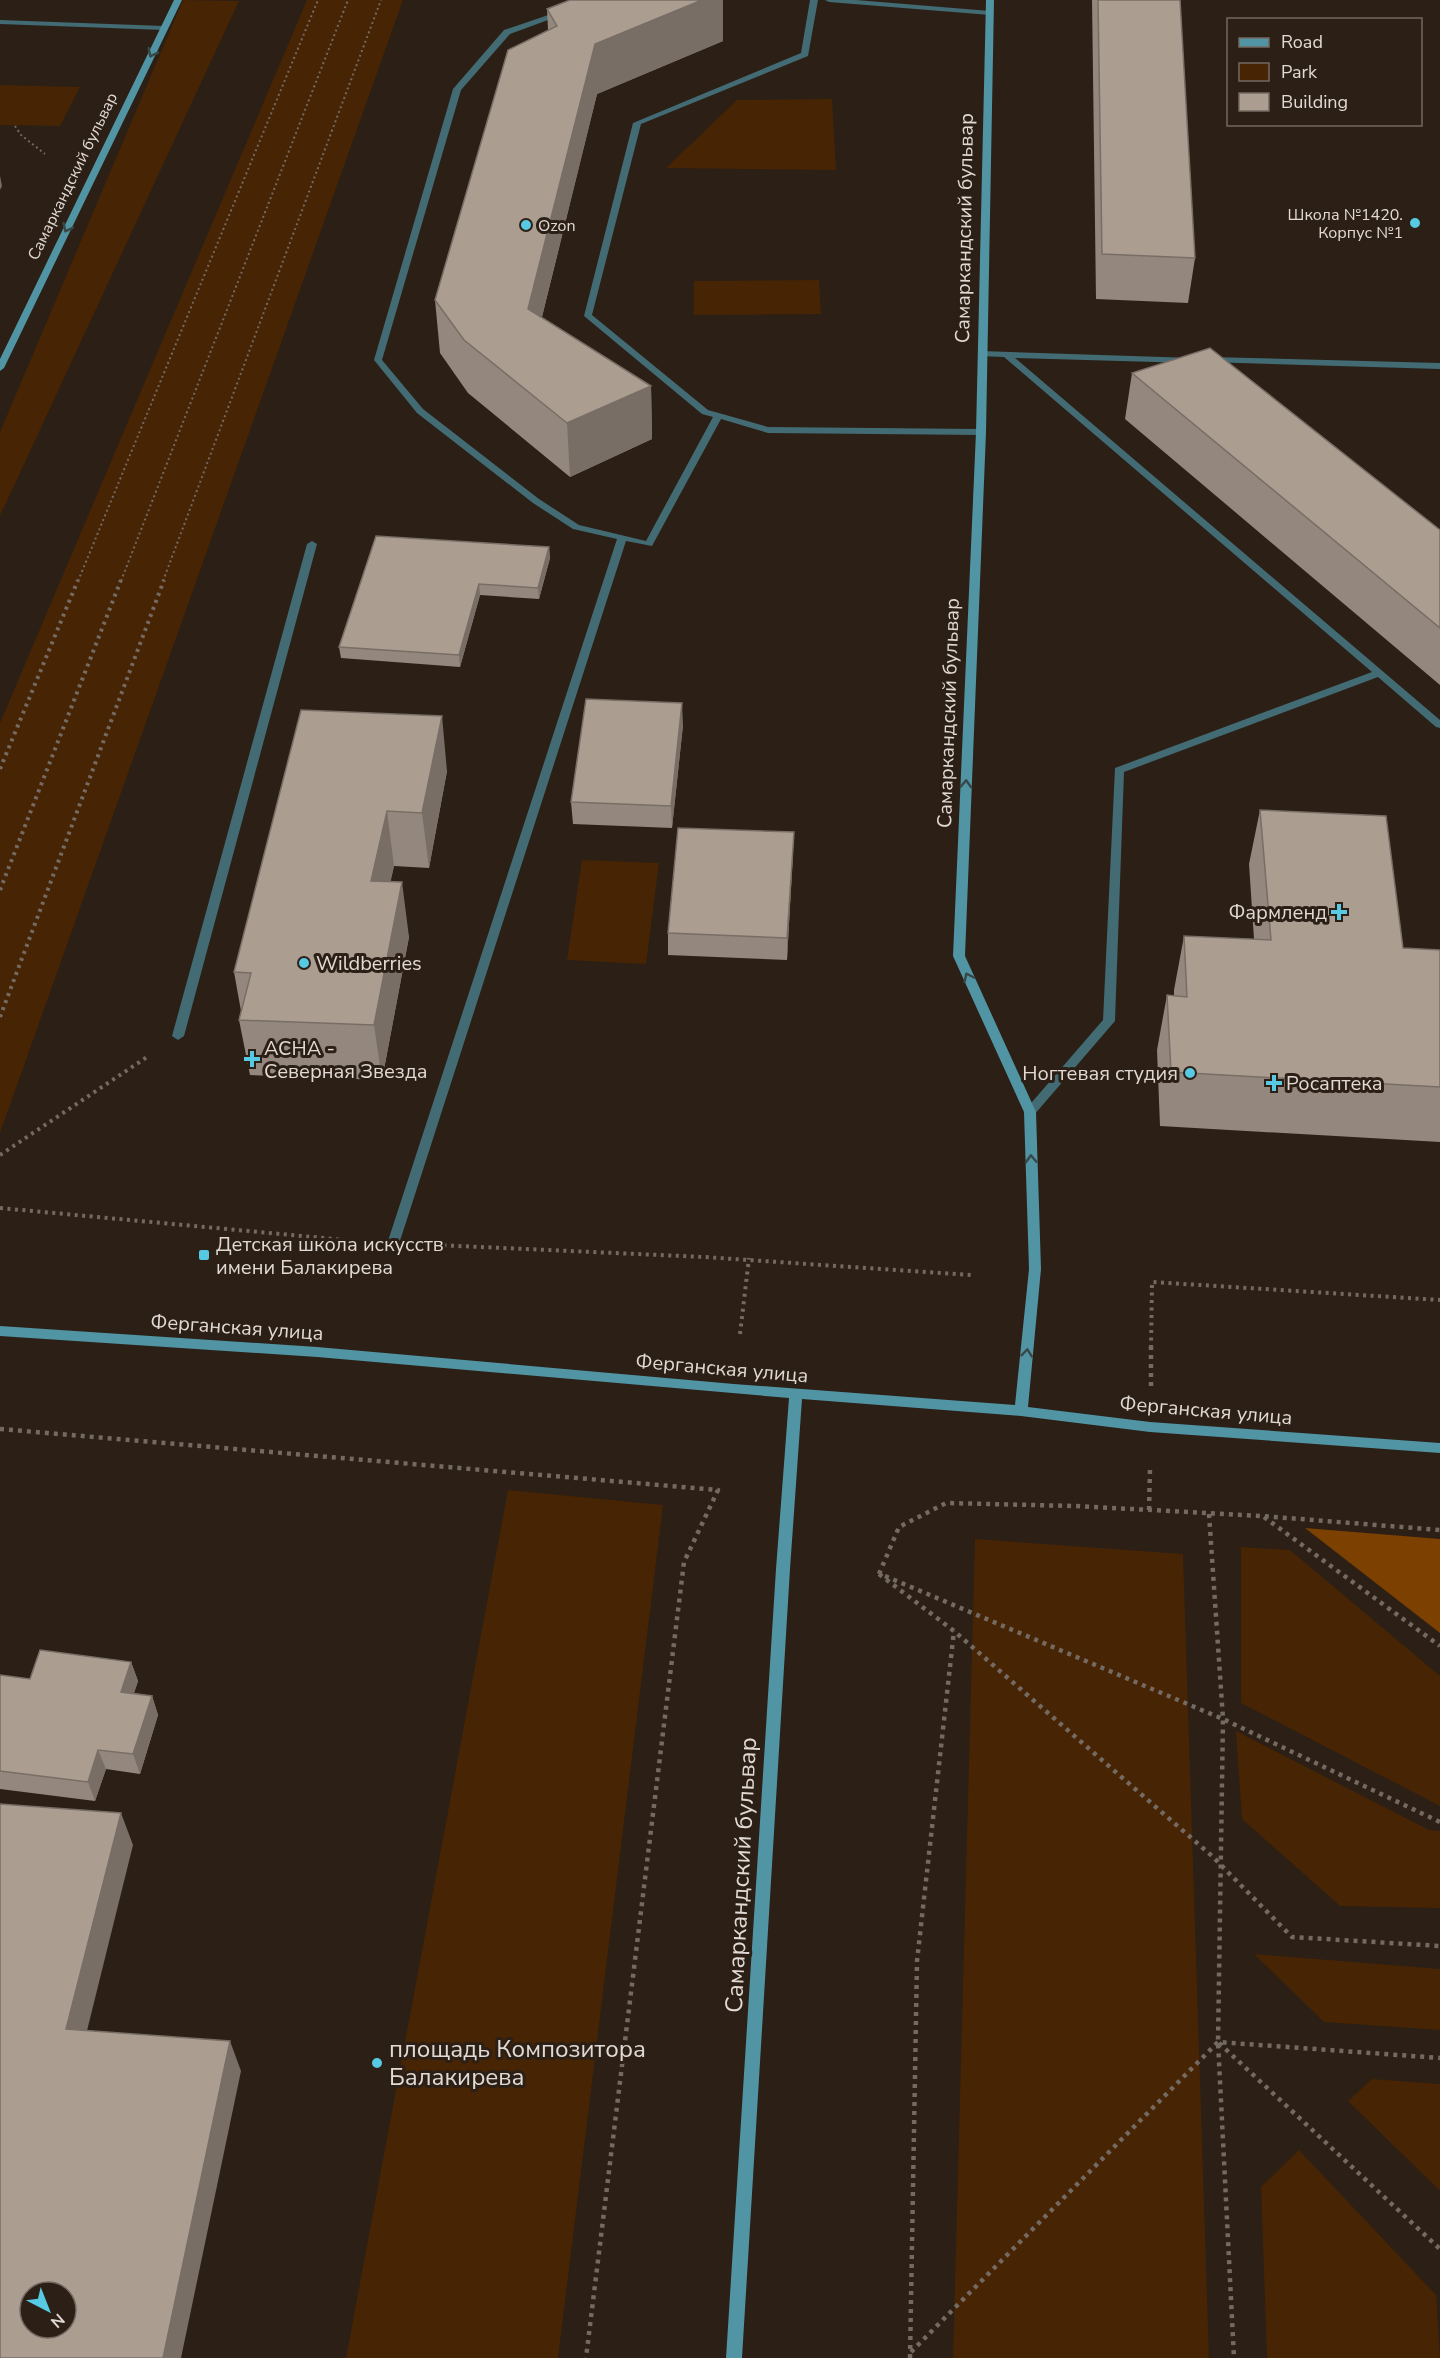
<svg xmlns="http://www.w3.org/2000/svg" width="1440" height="2358" font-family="'Nunito Sans',sans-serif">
<rect width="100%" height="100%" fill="#2b1f16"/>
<!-- green -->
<path fill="#462404" d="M183,0l56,1 -239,515v-84z
M307,0h96l-403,1133v-410z
M0,85l80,2 -20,39 -60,-1z
M832,99l4,71 -170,-2 71,-68z
M819,280l2,34 -127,1v-34z
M582,860l77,3 -13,101 -79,-4z
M508,1490l155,15 -105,853h-212z
M975,1539l208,15 26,804h-256z
M1241,1547l49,3 150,126v130l-199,-103z
M1236,1731l193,99 11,1v77l-100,-2 -98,-87z
M1254,1954l186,15v61l-116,-8z
M1372,2079l68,5v107l-92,-90z
M1299,2150l137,145 4,63h-173l-6,-171z"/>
<!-- forest -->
<path fill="#7c4000" d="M1305,1528l135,11v94z"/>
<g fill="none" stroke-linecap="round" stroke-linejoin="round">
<!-- path-far2 -->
<path stroke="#746a62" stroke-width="2" stroke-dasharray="2 3" stroke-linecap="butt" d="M15,126l6,9 24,19
M78,581l240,-581
M121,581l227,-581
M163,581l218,-581"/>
<!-- path-far1 -->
<path stroke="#746a62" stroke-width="4" stroke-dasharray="3 4.5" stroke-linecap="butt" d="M0,769l78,-189
M0,890l121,-310
M0,1017l164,-437
M0,1155l147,-98
M0,1208l356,33
M436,1245l268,12 267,18
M740,1334l9,-76
M1151,1348l1,-66 288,18"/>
<!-- path -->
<path stroke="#746a62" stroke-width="4.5" stroke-dasharray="4 5" stroke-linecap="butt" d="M1151,1386v-40
M0,1429l718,61 -34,72 -98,796
M1149,1510l1,-42
M1209,1514l14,205 -5,323 16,316
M1264,1517l176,129
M879,1574l75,57 258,225 80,81 148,9
M879,1574l20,-47 47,-24 130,3 186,10 178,14
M885,1576l338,143 217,103
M1219,2043l221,206
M911,2352l307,-310 222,16
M910,2358l7,-397 37,-330"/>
<!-- lane -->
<path fill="#426b74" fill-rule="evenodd" d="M810,0h8l-10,56 -167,68 -49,191 116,95 60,17 213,2 5,3 -5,3 -213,-2 -47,-14 -69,127 -26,-5 -227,703 -2,3h-8l-2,-3 230,-705 -44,-10 -40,-26 -116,-90 -43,-53 79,-271 51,-59 56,-19 7,2 -57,21 -49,56 -79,270 41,49 116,90 40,26 67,16 67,-124 -11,-3 -118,-98 49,-193 168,-70z
M825,0h31l134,11 4,2 -4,2 -161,-13z
M0,20l164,6 4,2 -4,2 -164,-6z
M981,351l212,7 1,2 -4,3 -175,-5 425,362v8l-4,-1 -58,-50 -254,95 -9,249 -81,94 -4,1 -6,-4 2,-3 77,-89 12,-252 257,-96 -368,-315 -26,-1v-4z
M1210,357l230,6v6l-233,-7 -1,-2z
M312,541l5,3 -133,492 -6,4 -6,-4 135,-492z"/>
<!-- secondary -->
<path fill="#5194a4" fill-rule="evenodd" d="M174,0h8l-178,368 -4,3v-12z
M986,0h8l-8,432 -21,524 71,156 5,157 -13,138 122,15 290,21v10l-290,-21 -129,-16 -219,-17 -12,170 -48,789h-16l50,-789 13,-171 -472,-41 -317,-21v-10l317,21 417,37 281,21 14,-136 -5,-157 -71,-156 23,-524z"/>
</g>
<!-- wall -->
<path fill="#94877d" d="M1092,0h88l15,258 -7,45 -92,-4z
M547,9l176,32 -126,53 -55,223 109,69 1,53 -82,38 -102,-84 -28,-40 -5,-53 113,-270z
M1132,373l308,157v155l-315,-266z
M549,547l1,11 -11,41 -59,-4 -20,72 -119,-9 -2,-11z
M301,710l146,61 -18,97 -35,-2 -4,16 19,55 -27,143 -132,-5 -11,-55 2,-9 -7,-39z
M683,725l-11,103 -99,-4 -2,-22z
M1260,810l143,138 37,2v192l-280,-16 -3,-76 10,-55 7,1v-6l10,-54 70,3 -5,-75z
M794,832l-7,128 -119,-5v-22z
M131,1662l7,19 -4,12 18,3 6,19 -18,59 -34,-5 -11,32 -95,-12v-114l30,4z"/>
<!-- shaded-wall -->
<path fill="#786e66" d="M702,0h21v41l-126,53 -66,267 -3,-52 67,-265z
M0,176l2,10 -2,4z
M651,386l1,53 -82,38 -3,-54z
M549,547l1,11 -11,41 -1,-11z
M479,584l1,11 -20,72 -1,-12z
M682,703l1,22 -11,103 -1,-22z
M442,716l5,55 -18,97 -7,-55z
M387,811l7,55 -15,70 -8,-55z
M794,832l-1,22 -6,106v-22z
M402,882l7,55 -27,143 -8,-55z
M131,1662l7,19 -10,30 -7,-19z
M152,1696l6,19 -18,59 -7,-20z
M98,1750l8,19 -11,32 -7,-19z
M121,1813l12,32 -53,214 -14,-30z
M230,2041l11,30 -60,287h-18z"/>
<!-- building -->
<path fill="#ac9d91" stroke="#786e66" stroke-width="1.5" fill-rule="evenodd" d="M570,0h132l-107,44 -67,265 123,77 -84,37 -103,-83 -29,-40 73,-250 49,-24 -10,-17z
M1098,0h82l15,258 -93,-4z
M1210,348l230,182v98l-308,-255z
M376,536l173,11 -11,41 -59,-4 -20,71 -120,-8z
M586,699l96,4 -11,103 -100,-4z
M301,710l141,6 -20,97 -35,-2 -16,70 31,1 -28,143 -135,-5 12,-47 -17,-1z
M1260,810l126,6 17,132 37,2v137l-269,-15 -4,-77 20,2 -3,-61 87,4z
M678,828l116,4 -7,106 -119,-5z
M40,1650l91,12 -10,30 31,4 -19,58 -35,-4 -10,32 -88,-11v-96l30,4z
M0,1804l121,9 -55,216 164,12 -67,317h-163zM30,2292h36v36h-36z"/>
<!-- one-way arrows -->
<defs><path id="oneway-chevron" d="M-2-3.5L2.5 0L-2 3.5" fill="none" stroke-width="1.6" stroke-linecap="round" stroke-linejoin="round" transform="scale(1.5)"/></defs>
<g stroke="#384848">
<use href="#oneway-chevron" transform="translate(152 53) rotate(116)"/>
<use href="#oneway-chevron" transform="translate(67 228) rotate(116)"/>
<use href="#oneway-chevron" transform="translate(966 784) rotate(-88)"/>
<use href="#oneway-chevron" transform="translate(968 977) rotate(-115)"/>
<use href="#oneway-chevron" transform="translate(1031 1159) rotate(-92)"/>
<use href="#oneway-chevron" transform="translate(1027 1353) rotate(-84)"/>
</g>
<!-- markers -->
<g fill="#57c9e2" stroke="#2b1f16" stroke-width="2">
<circle cx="1415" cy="223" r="6"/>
<circle cx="526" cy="225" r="6"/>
<path d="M1336 903h6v6h6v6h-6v6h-6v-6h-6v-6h6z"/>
<circle cx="304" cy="963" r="6"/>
<path d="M249 1050h6v6h6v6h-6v6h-6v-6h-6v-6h6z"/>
<circle cx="1190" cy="1073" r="6"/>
<path d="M1271 1074h6v6h6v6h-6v6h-6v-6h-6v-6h6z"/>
<rect x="198" y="1249" width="12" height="12" rx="3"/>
<circle cx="377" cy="2063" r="6"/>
</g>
<g text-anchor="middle" stroke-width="6" stroke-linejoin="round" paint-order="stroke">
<!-- far-street labels -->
<g font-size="16" fill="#e1d9d3" stroke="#2b1f16">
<text transform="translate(72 176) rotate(-64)" y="6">Самаркандский бульвар</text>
</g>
<!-- far-poi labels -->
<g font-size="16" fill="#e1d9d3" stroke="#2b1f16" text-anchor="end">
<text x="1403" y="220">Школа №1420.<tspan x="1403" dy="18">Корпус №1</tspan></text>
<text x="538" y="231" text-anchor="start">Ozon</text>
</g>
<!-- street labels -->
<g font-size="20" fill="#e1d9d3" stroke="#2b1f16">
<text transform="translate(964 228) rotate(-89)" y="7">Самаркандский бульвар</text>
<text transform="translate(948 713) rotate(-88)" y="7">Самаркандский бульвар</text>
<text transform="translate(237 1327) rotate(4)" y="7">Ферганская улица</text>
<text transform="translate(722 1368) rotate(5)" y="7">Ферганская улица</text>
<text transform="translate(1206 1410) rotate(5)" y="7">Ферганская улица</text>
</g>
<!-- poi labels -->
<g font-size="20" fill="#e1d9d3" stroke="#2b1f16" text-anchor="start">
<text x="1327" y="919" text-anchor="end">Фармленд</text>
<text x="316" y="970">Wildberries</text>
<text x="264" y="1055">АСНА -<tspan x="264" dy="23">Северная Звезда</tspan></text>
<text x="1178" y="1080" text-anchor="end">Ногтевая студия</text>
<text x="1286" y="1090">Росаптека</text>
<text x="216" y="1251">Детская школа искусств<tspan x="216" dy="23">имени Балакирева</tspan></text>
</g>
<!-- near-street labels -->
<g font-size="24" fill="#e1d9d3" stroke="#2b1f16">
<text transform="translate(741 1875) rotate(-87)" y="8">Самаркандский бульвар</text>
</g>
<!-- near-poi labels -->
<g font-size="24" fill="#e1d9d3" stroke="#2b1f16" text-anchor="start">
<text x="389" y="2057">площадь Композитора<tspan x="389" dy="28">Балакирева</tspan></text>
</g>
</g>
<!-- legend -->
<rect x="1227" y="18" width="195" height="108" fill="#2b1f16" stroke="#746962" stroke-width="1.5"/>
<rect x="1239" y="38" width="30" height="9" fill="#5194a4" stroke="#746962" stroke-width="1.5"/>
<text x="1281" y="48" font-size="18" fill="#e1d9d3">Road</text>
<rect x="1239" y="63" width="30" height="18" fill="#462404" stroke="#746962" stroke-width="1.5"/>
<text x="1281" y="78" font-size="18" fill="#e1d9d3">Park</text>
<rect x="1239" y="93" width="30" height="18" fill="#ac9d91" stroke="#746962" stroke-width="1.5"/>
<text x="1281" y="108" font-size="18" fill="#e1d9d3">Building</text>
<!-- north arrow -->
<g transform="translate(48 2310) rotate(138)"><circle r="28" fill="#2b1f16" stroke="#746962" stroke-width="1.5"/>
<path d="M0-4.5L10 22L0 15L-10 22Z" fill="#57c9e2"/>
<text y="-9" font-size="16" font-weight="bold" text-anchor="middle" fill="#e1d9d3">N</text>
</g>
</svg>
